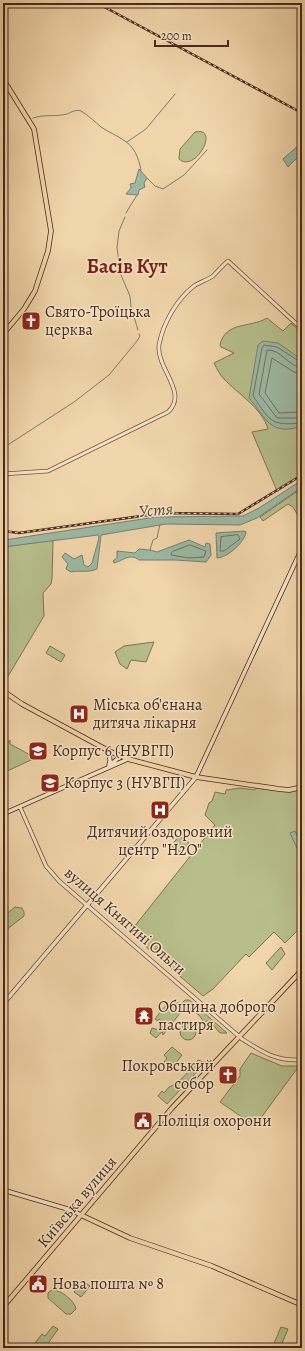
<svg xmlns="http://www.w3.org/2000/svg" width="305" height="1351" viewBox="0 0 305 1351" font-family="Alegreya,serif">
  <rect width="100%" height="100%" fill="#f1d5ab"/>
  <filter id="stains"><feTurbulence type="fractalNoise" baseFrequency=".005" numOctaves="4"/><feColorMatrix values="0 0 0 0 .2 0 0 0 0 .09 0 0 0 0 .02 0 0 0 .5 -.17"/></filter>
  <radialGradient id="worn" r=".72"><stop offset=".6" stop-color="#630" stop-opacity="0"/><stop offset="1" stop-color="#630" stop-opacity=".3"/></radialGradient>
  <!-- green -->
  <path fill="#b7be8b" stroke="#807454" d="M195,132C221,126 195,174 179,159L180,149Z
    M267,318L283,331L291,323L302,333V475L277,491L252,432L268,429C262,408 238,394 224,379C220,375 217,369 214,363L234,353L221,347L220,345C225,321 251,328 267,318Z
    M302,488V514H297L293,507L288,504L263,521L260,517Z
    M53,540L52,579L51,584L43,593L44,616L4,683L3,547Z
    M154,642L146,662L131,660L127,669L120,664L115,652L124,646Z
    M50,646L65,655L61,662L46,653Z
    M10,740V744L34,757L33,759L3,773V750Z
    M257,786L288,791L302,787V926L285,943L274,932L249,957L246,954L213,989L203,996L167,965L169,961L165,957L167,955L158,947L153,953L130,932L215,825L205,815L209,803L212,801L215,792L225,794L226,790L240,788L255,790Z
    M179,836L189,843L182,853L171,846Z
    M15,907L22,908L24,912V916L6,930H3V917Z
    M281,947L285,954L272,970L266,963Z
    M185,1000H189L194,1004L188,1011L184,1008L163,1035L162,1033L168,1025L156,1038L150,1033L152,1028L159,1030L165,1024L159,1019L158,1021L155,1019C162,1010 168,998 181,1004Z
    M195,1005L227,1033H220L212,1024L207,1021L204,1022L199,1015L191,1010Z
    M180 1032a8 8 0 1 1 16 0a8 8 0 1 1-16 0Z
    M172,1047L182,1055L172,1068L164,1062L167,1058L164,1055Z
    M251,1053L282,1066H299L255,1126L220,1102L240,1076V1069Z
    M198,1060L203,1062H206L167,1104L158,1096L162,1091L164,1093L169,1087C179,1084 189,1071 198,1060Z
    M83,1281L90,1286L81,1297L74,1292Z
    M52,1290C60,1289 75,1301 76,1309L71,1314H66L48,1298V1293Z
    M53,1326L58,1329L45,1348H31L42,1334L45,1336Z
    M281,1327L288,1329L280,1348H272Z"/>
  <!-- water -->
  <path fill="#9cb9a4" stroke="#7b7f6e" d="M299,145L302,147V153L288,167L283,159Z
    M139,169L147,178L144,183L145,187L139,190L138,195L126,194L131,188L130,184L135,183Z
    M263,341L278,343L302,360V426C269,437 266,417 249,398L258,345Z
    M302,480V487L257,518L240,525L166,524L101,535L97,569C88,573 81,570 71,572L66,569L68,564L62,557L65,553L74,559L82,555L84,565L88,567L92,563L99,538L98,535L3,547V541L11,539L156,517L243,516L259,508Z
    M244,531L246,532C245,542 227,558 217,558L216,533Z
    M189,540L205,547L206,543L210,544L211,555L206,562L176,560H139C130,553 124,560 114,563L113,561L117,558V551L135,553L139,549L150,550L157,552Z
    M295,831L302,846V859L290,833Z"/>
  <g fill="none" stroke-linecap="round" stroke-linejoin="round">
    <!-- shore -->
    <path stroke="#727160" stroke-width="1" d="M302,363L277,347L264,345L262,348L253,396C270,421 270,426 302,423
      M302,368C289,367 281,349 267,350L259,394L277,418H302
      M302,374L294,372L272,358L265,393L279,413L302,412
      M238,535L240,539L224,551H220L221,537Z
      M190,545L206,551L204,557L189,558L171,555L172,552Z"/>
    <!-- stream -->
    <path stroke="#7b7f6e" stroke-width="1" d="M33,118C44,114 56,117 67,114C72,112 76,109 81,111C88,115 95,122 101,127C123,141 135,140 141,170
      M127,142L146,129L175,94
      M147,178L155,186L163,189L184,175L207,150
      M126,213L137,195
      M125,217L119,231L117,248L121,275L130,296L131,307L138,330
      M3,448L74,402L109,375L137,341L140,336L139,334
      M150,550L153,540L157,538L160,524"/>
    <defs>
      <path id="tertiary" d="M3,474L48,471L168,412C189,393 156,368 159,345C163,323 177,299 194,286C200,282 207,280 213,276C218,271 223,265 228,261L302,329
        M20,807L46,866L59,881L242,1039C264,1053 276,1061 302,1060"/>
      <path id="secondary" d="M111,764L121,756
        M109,765L110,761L109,751
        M3,814L128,759
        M3,1004L196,777L302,548
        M3,1190L71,1210L81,1215"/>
      <path id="primary" d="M3,79L34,129L51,231L48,251L35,291L24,309L3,334
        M3,691L22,704L109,751L128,759L196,777L279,789L289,790L302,787
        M81,1215L130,1238L212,1266L302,1305
        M3,1307L172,1108L302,970"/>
    </defs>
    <!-- tertiary casing -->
    <use href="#tertiary" stroke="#735440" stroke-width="4.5"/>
    <!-- secondary casing -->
    <use href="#secondary" stroke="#49291c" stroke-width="5"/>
    <!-- primary casing -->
    <use href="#primary" stroke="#49291c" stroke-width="5.5"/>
    <!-- tertiary -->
    <use href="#tertiary" stroke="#f6e4c8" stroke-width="3"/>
    <!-- secondary -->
    <use href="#secondary" stroke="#f6e4c8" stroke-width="3.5"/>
    <!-- primary -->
    <use href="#primary" stroke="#f1d5ab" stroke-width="4"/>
    <defs>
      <path id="rail" d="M97,3L302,113
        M3,531L19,533L163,513L238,514L302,475"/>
    </defs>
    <!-- rail casing -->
    <use href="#rail" stroke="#49291c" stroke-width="2.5"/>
    <!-- rail -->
    <use href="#rail" stroke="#f6e4c8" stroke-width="1" stroke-dasharray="3" stroke-linecap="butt"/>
  </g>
  <!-- icons -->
  <defs>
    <symbol id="church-square" viewBox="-11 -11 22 22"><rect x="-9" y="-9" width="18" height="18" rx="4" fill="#8f2418" stroke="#f6e4c8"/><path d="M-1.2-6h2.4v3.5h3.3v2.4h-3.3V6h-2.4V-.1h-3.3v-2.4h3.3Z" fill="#fff"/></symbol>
    <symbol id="hospital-square" viewBox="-11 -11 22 22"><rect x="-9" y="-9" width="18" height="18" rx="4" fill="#8f2418" stroke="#f6e4c8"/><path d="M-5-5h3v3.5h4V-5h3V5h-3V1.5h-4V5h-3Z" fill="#fff"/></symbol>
    <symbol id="university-square" viewBox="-11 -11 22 22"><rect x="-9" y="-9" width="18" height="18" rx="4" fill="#8f2418" stroke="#f6e4c8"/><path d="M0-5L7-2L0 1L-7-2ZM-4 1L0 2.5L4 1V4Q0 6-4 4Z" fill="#fff"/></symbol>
    <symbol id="temple-square" viewBox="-11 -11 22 22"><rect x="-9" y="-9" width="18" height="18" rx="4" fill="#8f2418" stroke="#f6e4c8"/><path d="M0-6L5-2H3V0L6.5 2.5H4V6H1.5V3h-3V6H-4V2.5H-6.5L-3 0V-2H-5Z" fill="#fff"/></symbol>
    <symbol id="civic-square" viewBox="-11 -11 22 22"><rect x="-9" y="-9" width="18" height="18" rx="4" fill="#8f2418" stroke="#f6e4c8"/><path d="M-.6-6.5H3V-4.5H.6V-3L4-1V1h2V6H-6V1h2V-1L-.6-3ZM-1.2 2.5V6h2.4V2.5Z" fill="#fff"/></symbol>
  </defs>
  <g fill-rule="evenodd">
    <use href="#church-square" x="20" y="310" width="22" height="22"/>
    <use href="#hospital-square" x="68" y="703" width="22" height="22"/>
    <use href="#university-square" x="27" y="740" width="22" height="22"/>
    <use href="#university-square" x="39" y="772" width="22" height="22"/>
    <use href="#hospital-square" x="149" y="799" width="22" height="22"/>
    <use href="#temple-square" x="133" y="1005" width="22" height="22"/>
    <use href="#church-square" x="217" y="1064" width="22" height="22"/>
    <use href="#civic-square" x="132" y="1110" width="22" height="22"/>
    <use href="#civic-square" x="27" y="1273" width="22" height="22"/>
  </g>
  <g text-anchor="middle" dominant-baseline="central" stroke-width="3" stroke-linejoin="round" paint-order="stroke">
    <!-- poi labels -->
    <g font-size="16" fill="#49291c" stroke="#f6e4c8" text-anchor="start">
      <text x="45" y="312">Свято-Троїцька<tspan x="45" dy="18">церква</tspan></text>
      <text x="93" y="705">Міська об'єнана<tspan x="93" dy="18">дитяча лікарня</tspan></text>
      <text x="52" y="751">Корпус 6 (НУВГП)</text>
      <text x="64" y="783">Корпус 3 (НУВГП)</text>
      <text x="160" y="832" text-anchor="middle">Дитячий оздоровчий<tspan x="160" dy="18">центр "H2O"</tspan></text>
      <text x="158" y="1007">Община доброго<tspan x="158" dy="18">пастиря</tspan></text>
      <text x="214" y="1066" text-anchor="end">Покровський<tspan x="214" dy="18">собор</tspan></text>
      <text x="157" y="1121">Поліцiя охорони</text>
      <text x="52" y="1284">Нова пошта № 8</text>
    </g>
    <!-- street labels -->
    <g font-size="16" fill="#49291c" stroke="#f6e4c8">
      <text transform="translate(125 921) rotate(41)">вулиця Княгині Ольги</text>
      <text transform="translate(77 1202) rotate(-50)">Київська вулиця</text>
    </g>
    <!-- water labels -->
    <g font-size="17" font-style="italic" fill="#5a4637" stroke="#f6e4c8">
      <text transform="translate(156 510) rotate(-5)">Устя</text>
    </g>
    <!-- district labels -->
    <g font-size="20" font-weight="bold" fill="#7a1f14" stroke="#f6e4c8">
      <text x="127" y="266">Басів Кут</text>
    </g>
  </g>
  <!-- margin -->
  <rect width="305" height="1351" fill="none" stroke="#f1d5ab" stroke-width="16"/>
  <rect x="4" y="4" width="297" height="1343" fill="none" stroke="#49291c" stroke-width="2"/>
  <rect x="8" y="8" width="289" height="1335" fill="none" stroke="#49291c"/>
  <!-- scale -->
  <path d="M155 40v6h73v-6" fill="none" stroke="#49291c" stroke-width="2"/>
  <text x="161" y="40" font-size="12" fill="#49291c" stroke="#f6e4c8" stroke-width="3" paint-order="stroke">200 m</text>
  <rect width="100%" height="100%" filter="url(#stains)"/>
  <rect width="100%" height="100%" fill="url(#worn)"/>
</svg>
